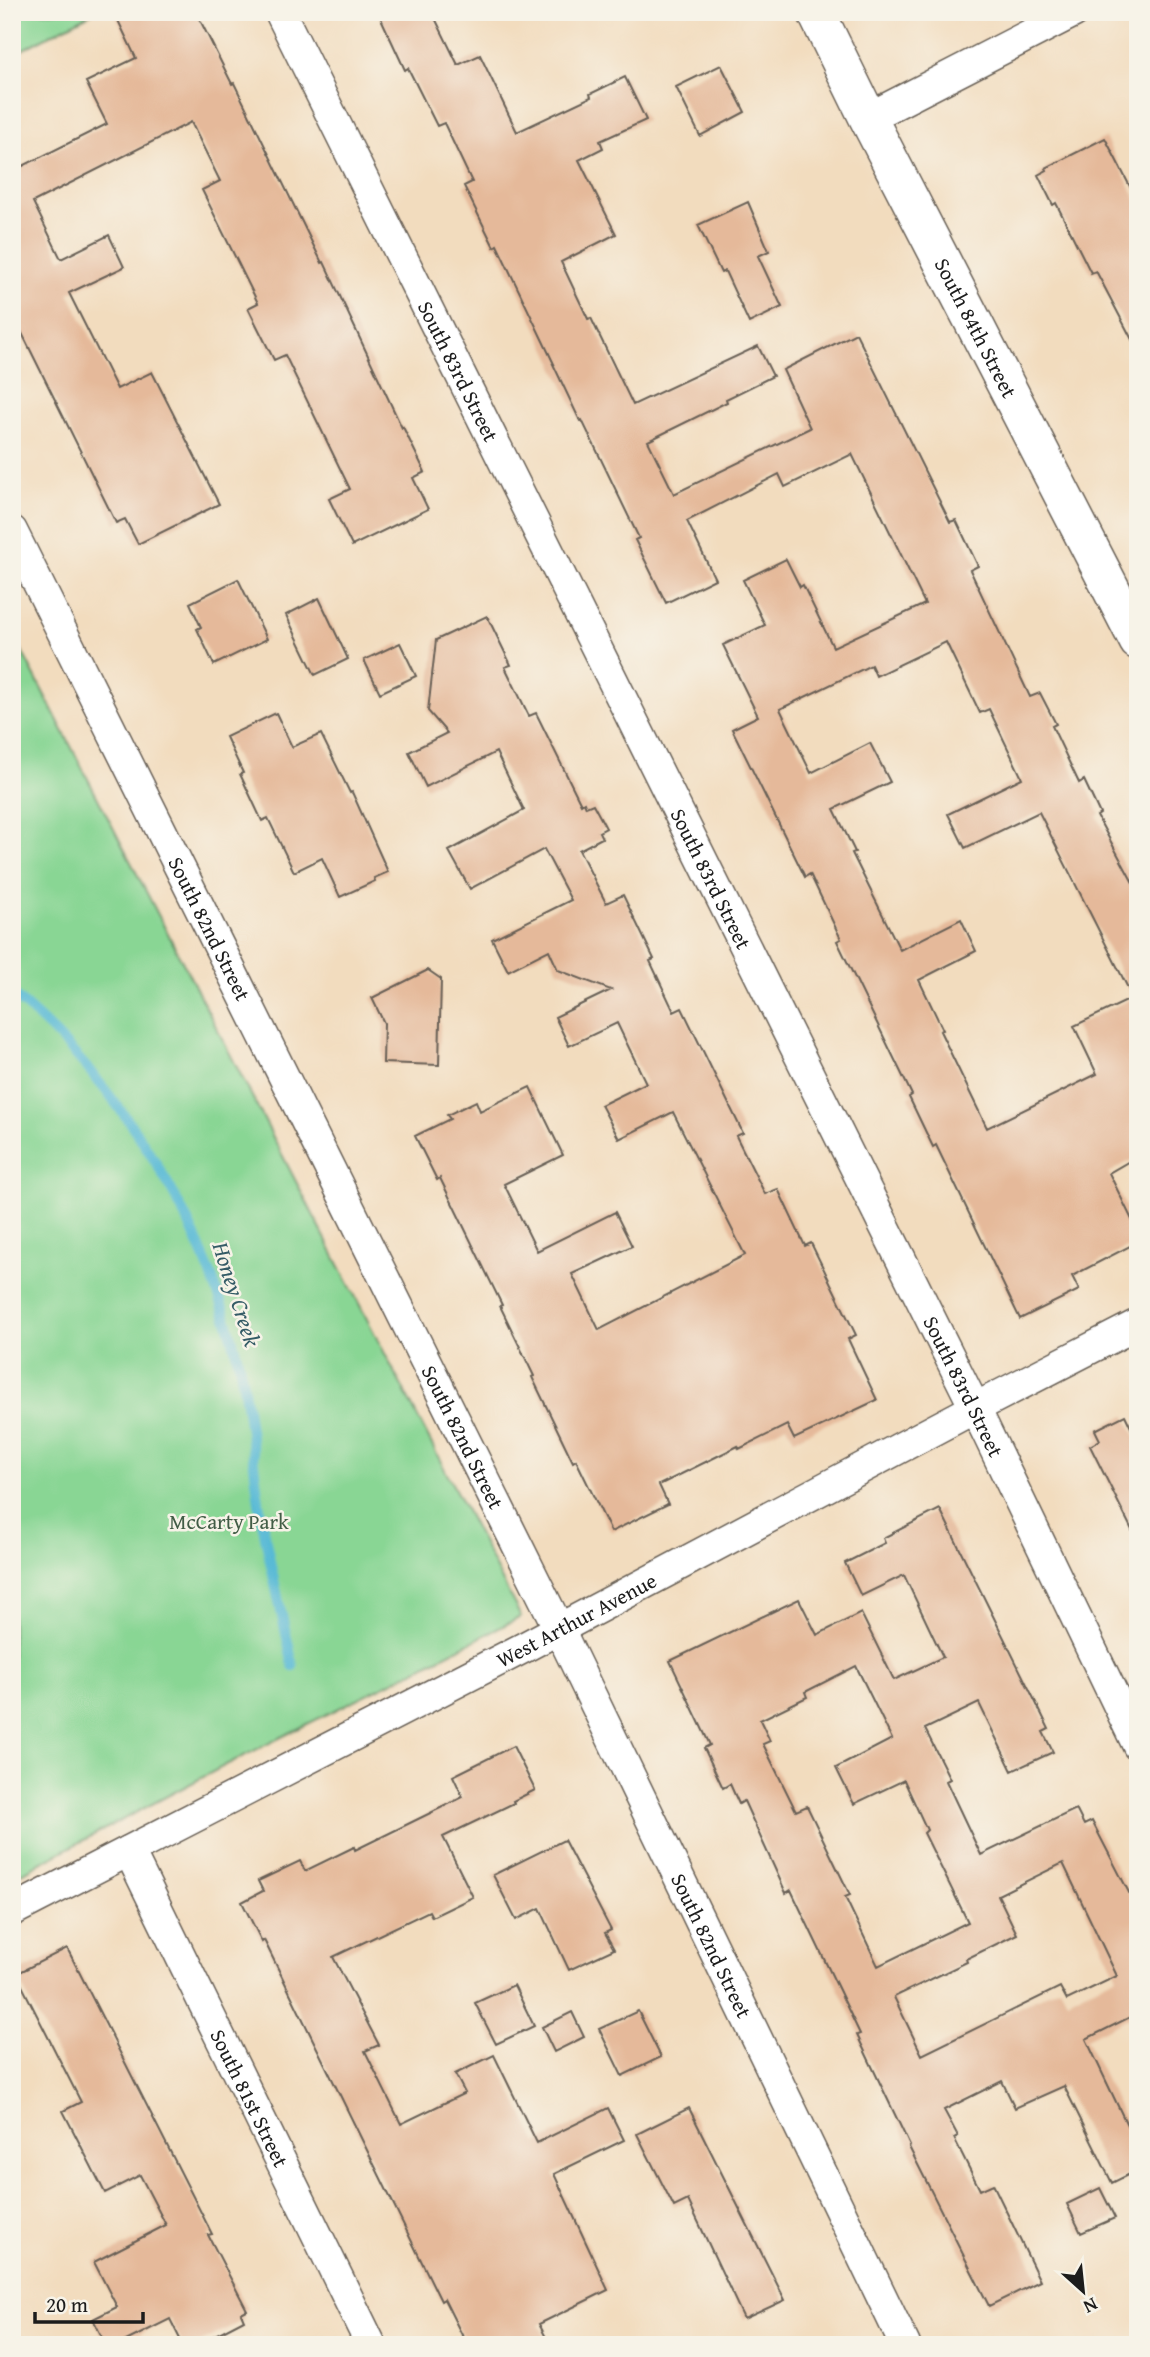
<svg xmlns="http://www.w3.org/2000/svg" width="1150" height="2357" viewBox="0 0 1150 2357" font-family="'Gentium Book Plus',serif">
  <rect width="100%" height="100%" fill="#f7f3e8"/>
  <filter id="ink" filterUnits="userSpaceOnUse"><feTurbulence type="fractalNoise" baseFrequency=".0143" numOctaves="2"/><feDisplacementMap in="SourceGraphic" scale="14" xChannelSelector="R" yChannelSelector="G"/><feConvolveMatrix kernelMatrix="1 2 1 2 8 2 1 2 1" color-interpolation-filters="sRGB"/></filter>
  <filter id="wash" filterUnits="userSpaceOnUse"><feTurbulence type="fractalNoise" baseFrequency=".00686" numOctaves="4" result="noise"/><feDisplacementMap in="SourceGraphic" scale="28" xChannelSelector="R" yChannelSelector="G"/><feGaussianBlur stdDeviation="1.57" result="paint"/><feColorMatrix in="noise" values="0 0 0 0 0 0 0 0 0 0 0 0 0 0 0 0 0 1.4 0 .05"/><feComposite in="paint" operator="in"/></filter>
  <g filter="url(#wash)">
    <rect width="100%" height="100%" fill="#f2dcbe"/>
    <!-- green -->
    <path fill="#89d694" stroke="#527958" stroke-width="2" d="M12,12H94L12,55Z
      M12,632L521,1617L226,1765L12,1878Z"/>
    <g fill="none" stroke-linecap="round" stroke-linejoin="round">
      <!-- stream -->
      <path stroke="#57b9d5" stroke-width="10" d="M12,994C120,1084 199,1213 235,1348C250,1405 252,1463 262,1521C271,1570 283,1618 293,1666"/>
    </g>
    <g id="blocks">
      <!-- building -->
      <path fill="#e5b99a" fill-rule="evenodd" d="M114,12H196L232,84L234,83L322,263L324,262L402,428L403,427L425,472L413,478L428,509L352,546L329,499L350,489L285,355L274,360L248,308L258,303L202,190L220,181L191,122L33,202L61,259L109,235L124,267L69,293L117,389L152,372L219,504L138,544L125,519L116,523L12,313V159L17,169L107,124L86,82L136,58Z
        M378,12H432L458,65L480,55L517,132L591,97L590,94L625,77L646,120L600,141L603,148L579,160L616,234L561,262L588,319L591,318L633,405L758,346L773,376L726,399L727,402L648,441L674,494L810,428L783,370L856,333L950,522L956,520L978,566L970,570L1030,697L1040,693L1056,724L1052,726L1079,783L1084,780L1100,814L1097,816L1138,892V1156L1109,1173L1138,1232V1242L1072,1276L1079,1290L1020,1319L936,1145L933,1147L909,1097L912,1095L837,941L841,939L810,874L805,877L732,729L758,716L723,645L765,625L743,580L786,559L800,587L803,585L833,647L925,604L852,454L785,487L779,474L687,521L715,579L666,603L635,540L639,538L582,420L580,421L553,364H554L497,245L494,247L464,186L472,182L444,123L437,126L408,68L405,70ZM946,642L980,713L989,709L1022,778L948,814L965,848L1039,812L1133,998L1074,1026L1097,1074L987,1128L940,1031L943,1030L919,980L976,951L961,919L900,950L852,853L855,852L834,809L890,782L870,743L811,773L780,709L871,665L876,676Z
        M721,65L745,112L700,136L676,87Z
        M1105,138L1138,202V351L1096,271L1091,273L1056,203L1053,205L1038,175L1047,170L1046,168Z
        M748,202L769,251L758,256L782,307L749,323L725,271L721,273L698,225Z
        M238,579L267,639L214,665L197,629L201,627L190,603Z
        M319,598L348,659L315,675L286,615Z
        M487,616L511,665L505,667L529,716L536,713L581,804L584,802L586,807L593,804L606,828L599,832L602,838L579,850L606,903L623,895L654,959L650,961L674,1012L682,1008L743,1133L736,1136L765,1194L778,1189L805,1246L811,1243L856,1335L848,1339L877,1400L794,1439L787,1425L739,1449L738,1446L659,1485L668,1504L611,1532L576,1460L573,1462L532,1377L534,1376L500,1306L502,1305L440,1178L437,1180L415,1136L450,1119L447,1115L476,1101L480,1111L530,1087L563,1155L504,1184L537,1251L615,1212L632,1246L572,1274L599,1330L745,1255L673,1112L619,1139L601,1105L646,1083L617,1023L569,1046L555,1017L611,990L558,970L549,950L508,971L492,939L571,900L544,849L470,889L449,851L524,810L496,752L426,787L409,752L447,733L428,711L436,640Z
        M400,643L416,676L380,693L364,660Z
        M276,713L292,747L321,734L350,793L352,792L388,872L374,878L375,881L340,897L322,858L294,872L268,818L262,821L240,774L243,773L226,737Z
        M428,970L441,979L439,1065L383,1063L384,1023L372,998Z
        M1125,1415L1138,1442V1542L1090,1446L1100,1440L1095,1430Z
        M940,1509L1049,1729L1043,1732L1053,1752L1012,1771L979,1703L925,1729L950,1779L946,1781L981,1855L1076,1809L1084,1825L1092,1821L1138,1910V2018L1136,2014L1086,2039L1138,2148V2170L1112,2183L1064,2086L1015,2108L1002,2081L944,2110L958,2136L954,2138L980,2190L993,2184L1040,2281L989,2306L909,2147L910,2146L857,2035L860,2034L791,1890L786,1893L744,1801L739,1804L730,1784L723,1788L704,1748L710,1745L670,1661L799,1599L817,1635L861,1613L894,1680L943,1657L904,1575L861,1596L845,1563L885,1543L883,1538ZM856,1666L892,1739L836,1768L854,1804L904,1780L927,1830L924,1833L968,1922L878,1966L845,1897L850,1895L807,1806L796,1811L763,1744L770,1741L760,1720L807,1697L805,1692ZM1063,1863L1117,1976L1067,2000L1060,1987L922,2055L894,1997L967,1962L966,1959L1017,1934L998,1895Z
        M513,1746L535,1790L513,1801L514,1803L443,1837L473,1897L432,1917L429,1911L333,1957L379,2045L365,2051L401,2124L465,2093L455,2074L494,2055L537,2143L608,2108L624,2140L554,2174L608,2290L539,2324L550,2345H467L444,2299L441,2301L264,1940L262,1942L242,1902L263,1891L258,1881L300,1861L305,1871L354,1847L355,1850L463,1797L453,1776Z
        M564,1840L611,1930L605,1933L614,1949L569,1970L540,1908L516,1920L493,1875Z
        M67,1948L212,2234L208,2235L247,2310L241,2313L244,2320L196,2345H183L170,2319L118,2345H106L93,2319L117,2307L94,2262L166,2225L140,2175L105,2193L63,2111L81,2102L16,1974Z
        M514,1985L534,2026L496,2044L475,2003Z
        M638,2011L661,2057L622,2076L599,2029Z
        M572,2012L584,2037L554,2052L542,2027Z
        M689,2108L785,2300L744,2319L688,2200L674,2207L637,2134Z
        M1100,2188L1115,2218L1081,2233L1067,2204Z"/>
    </g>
  </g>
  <g filter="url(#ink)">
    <use href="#blocks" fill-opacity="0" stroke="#675f55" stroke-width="2"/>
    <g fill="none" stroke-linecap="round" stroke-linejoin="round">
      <defs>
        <g id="minor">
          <path id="s1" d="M280,12L975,1408L1138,1746"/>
          <path d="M868,118L1074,12"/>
          <path id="s2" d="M12,531L559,1629L905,2345"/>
          <path id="s3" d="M129,1851L371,2345"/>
          <path id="s4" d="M12,1911L523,1648L975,1408L1138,1324"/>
        </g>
        <g id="tertiary">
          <path id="s5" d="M816,12L868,118L1138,641"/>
        </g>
      </defs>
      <!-- minor casing -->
      <use href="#minor" stroke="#675f55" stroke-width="33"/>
      <!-- tertiary casing -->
      <use href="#tertiary" stroke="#675f55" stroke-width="40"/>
      <!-- minor -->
      <use href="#minor" stroke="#fff" stroke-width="30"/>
      <!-- tertiary -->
      <use href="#tertiary" stroke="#fff" stroke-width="37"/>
    </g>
  </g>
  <g text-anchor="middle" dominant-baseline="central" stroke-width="5" stroke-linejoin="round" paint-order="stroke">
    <!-- street labels -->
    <g font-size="21" fill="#1c1c1c" stroke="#f7f3e8">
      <text stroke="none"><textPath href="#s5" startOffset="354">South 84th Street</textPath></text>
      <text stroke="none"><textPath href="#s1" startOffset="401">South 83rd Street</textPath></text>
      <text stroke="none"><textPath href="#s1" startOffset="968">South 83rd Street</textPath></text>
      <text stroke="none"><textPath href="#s2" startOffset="444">South 82nd Street</textPath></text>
      <text stroke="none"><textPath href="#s1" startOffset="1535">South 83rd Street</textPath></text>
      <text stroke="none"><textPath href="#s2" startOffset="1012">South 82nd Street</textPath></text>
      <text stroke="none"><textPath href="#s4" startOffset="635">West Arthur Avenue</textPath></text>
      <text stroke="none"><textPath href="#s2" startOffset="1578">South 82nd Street</textPath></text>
      <text stroke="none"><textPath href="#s3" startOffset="275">South 81st Street</textPath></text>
    </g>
    <!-- park labels -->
    <g font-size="21" fill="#425d46" stroke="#f7f3e8">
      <text x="229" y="1521">McCarty Park</text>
    </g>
    <!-- water labels -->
    <g font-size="23" font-style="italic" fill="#345b66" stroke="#f7f3e8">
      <text transform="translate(237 1294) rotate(72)">Honey Creek</text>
    </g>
  </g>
  <!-- margin -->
  <rect width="1150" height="2357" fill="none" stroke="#f7f3e8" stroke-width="42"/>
  <!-- north arrow -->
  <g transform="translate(1083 2291) rotate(153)" stroke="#f7f3e8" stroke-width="5" paint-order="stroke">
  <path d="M0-5L12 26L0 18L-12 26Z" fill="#1c1c1c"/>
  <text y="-10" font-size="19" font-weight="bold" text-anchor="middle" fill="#1c1c1c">N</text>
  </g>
  <!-- scale -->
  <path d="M35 2312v10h108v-10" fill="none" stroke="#1c1c1c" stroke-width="3.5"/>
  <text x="46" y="2312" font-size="21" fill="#1c1c1c" stroke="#f7f3e8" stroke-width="5" paint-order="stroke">20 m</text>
</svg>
